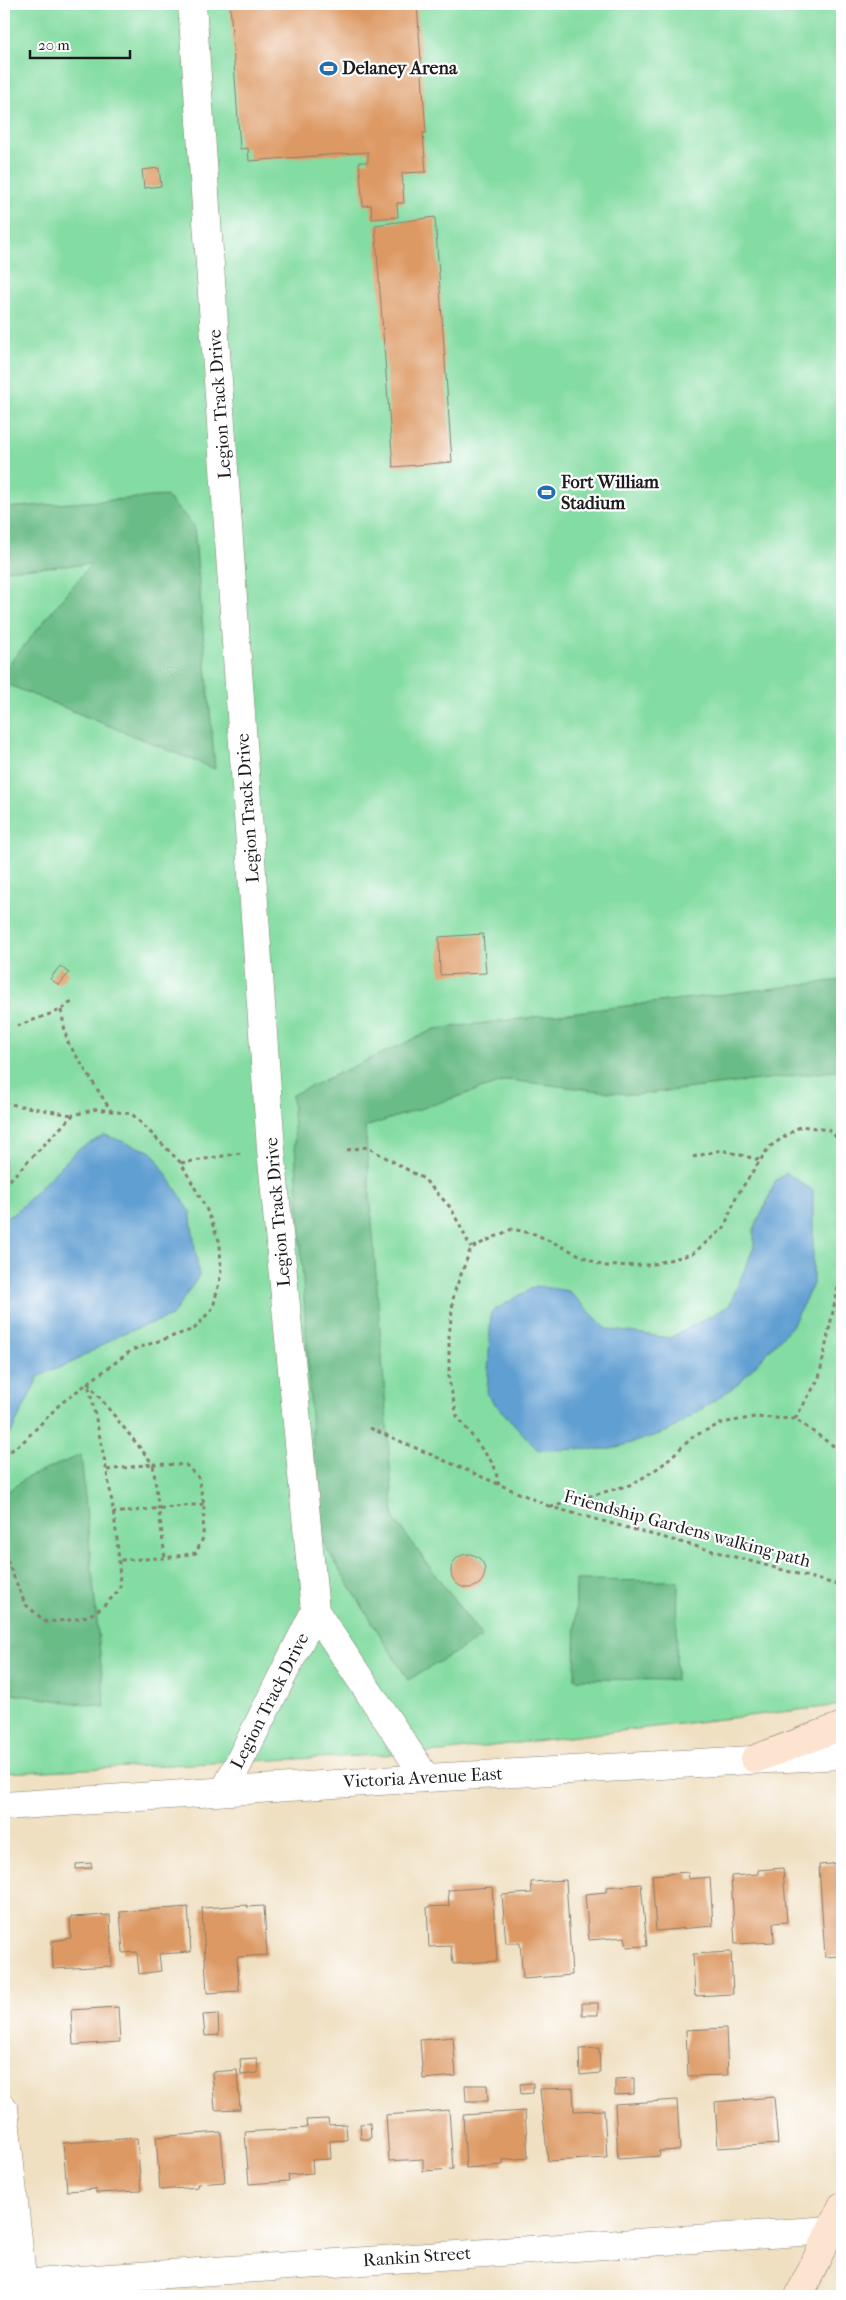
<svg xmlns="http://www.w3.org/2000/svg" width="846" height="2300" viewBox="0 0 846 2300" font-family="'IM FELL French Canon',serif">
  <rect width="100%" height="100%" fill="#fff"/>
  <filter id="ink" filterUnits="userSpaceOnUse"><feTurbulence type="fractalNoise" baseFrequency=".02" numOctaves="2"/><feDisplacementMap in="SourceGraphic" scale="10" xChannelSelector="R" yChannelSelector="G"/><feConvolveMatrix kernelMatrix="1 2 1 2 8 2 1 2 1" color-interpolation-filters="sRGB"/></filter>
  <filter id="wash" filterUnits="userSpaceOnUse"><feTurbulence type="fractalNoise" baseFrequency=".0096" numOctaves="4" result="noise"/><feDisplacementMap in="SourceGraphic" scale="20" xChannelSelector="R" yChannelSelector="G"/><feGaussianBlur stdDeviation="1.12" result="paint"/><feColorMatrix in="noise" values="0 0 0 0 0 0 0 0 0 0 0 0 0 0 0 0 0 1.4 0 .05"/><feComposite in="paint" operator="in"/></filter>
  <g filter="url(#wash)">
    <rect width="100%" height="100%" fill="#f0e0c2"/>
    <!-- green -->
    <path fill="#83dca1" stroke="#507c5e" d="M4,4H842V1705L441,1752L4,1773Z"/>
    <!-- forest -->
    <path fill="#6abc87" stroke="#436c52" d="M166,496L194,526L215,769L4,683V670L91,564L4,570V508Z
      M842,980V1070L635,1095L508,1080L365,1127L394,1519L482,1637L408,1680L318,1535L292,1095L435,1029Z
      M81,1455L105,1707L4,1693V1494L28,1477Z
      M576,1580L678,1581L676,1680L575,1679Z"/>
    <!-- water -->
    <path fill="#619fd2" stroke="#3e5e77" d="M105,1135L152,1152L190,1211L199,1276L172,1316L121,1334L75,1361L39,1376L10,1435L4,1438V1218L14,1214L77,1150Z
      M787,1173L813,1191V1284L792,1326L737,1385L669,1431L612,1449L538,1450L487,1395L491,1312L536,1286L569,1291L607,1329L670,1338L729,1306L754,1247V1228L769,1198L775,1181Z"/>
    <g id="blocks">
      <!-- building -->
      <path fill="#dd9963" d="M230,4H417L426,133H423L426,172L402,173L404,203H397L398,217L372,219L371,205L363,206L359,162H368V152L249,161L248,148L240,149Z
        M159,168L161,186L144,188L142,170Z
        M435,217L452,462L393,467L375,225Z
        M483,934L486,973L440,975L439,937Z
        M60,966L69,973L59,985L50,979Z
        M451 1571a17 17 0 1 1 34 0a17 17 0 1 1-34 0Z
        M91,1863L92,1868L76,1869V1864Z
        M842,1863V1956L825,1957L819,1865Z
        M783,1868L787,1922L773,1923L774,1942L735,1944L731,1876L758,1874V1870Z
        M688,1872L689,1879L710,1877L713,1926L656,1931L652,1875Z
        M566,1880L572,1975L523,1979L520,1943H506L502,1895L532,1893L531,1882Z
        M641,1884L647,1946L627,1947L625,1937L589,1940L585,1894L606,1892V1887Z
        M492,1887L497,1961L453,1964L451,1946L429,1947L427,1907L449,1906L448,1890Z
        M247,1905V1907L264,1906L267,1955L237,1957L239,1991L207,1993L202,1908Z
        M188,1907L191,1952L159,1954L161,1971L139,1974L137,1952L123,1953L120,1912Z
        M110,1915L112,1966L53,1969L52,1941L71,1938L70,1917Z
        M731,1952L733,1994L695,1996L693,1954Z
        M582,2003H598V2015H582Z
        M118,2007L120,2042L73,2045L71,2010Z
        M218,2014L219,2035L205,2036L203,2015Z
        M726,2028L728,2075L688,2076L686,2030Z
        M453,2037L456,2076L423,2079L420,2040Z
        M599,2048L600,2073L580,2075L579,2049Z
        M257,2058L258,2073L241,2075L240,2059Z
        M237,2070L240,2109L215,2110L212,2072Z
        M634,2078V2094L615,2095V2079Z
        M533,2083V2093L521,2094L520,2084Z
        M465,2085H487L488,2101H466Z
        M573,2088L574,2111L604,2110L607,2158L548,2161L540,2089Z
        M774,2097L778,2144L718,2148L715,2102Z
        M677,2100L680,2150L659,2151L660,2156L618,2159L615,2104Z
        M449,2110L453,2169L423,2171V2159L389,2161L386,2115Z
        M525,2111L528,2158L503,2160V2165L466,2168L463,2115Z
        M328,2119L329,2125L346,2124L347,2140L330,2141L331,2159L312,2160L313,2173L288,2175L289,2181L249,2184L245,2132L307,2128L306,2120Z
        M370,2123L371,2139H361L360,2124Z
        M221,2132L225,2182L197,2184L198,2187L160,2190L156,2137Z
        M137,2138L141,2191L96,2193V2189L67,2191L63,2143Z"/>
    </g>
  </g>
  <g filter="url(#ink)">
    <use href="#blocks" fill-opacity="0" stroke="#867e6f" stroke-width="1"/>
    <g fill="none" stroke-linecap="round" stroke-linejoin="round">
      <defs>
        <path id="minor" d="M192,4L271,1149L315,1611L426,1778
          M225,1790L315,1611
          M4,2109L24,2296
          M4,2285L831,2230"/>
        <path id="tertiary" d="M4,1806L426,1778L842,1755"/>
        <path id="secondary" d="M755,1759L842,1726
          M799,2296L842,2206"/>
      </defs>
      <!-- minor casing -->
      <use href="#minor" stroke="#867e6f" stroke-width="29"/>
      <!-- tertiary casing -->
      <use href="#tertiary" stroke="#867e6f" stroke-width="29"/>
      <!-- secondary casing -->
      <use href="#secondary" stroke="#867e6f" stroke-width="29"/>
      <!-- path -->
      <path stroke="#867e6f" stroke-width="3" stroke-dasharray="4 4" stroke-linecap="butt" d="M61,1010L67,1041L111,1111
        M17,1026L61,1010L74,1000
        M4,1103L72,1115
        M347,1150L367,1147L424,1179L451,1208L471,1248
        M693,1157L721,1150L760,1160
        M181,1163L241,1153
        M4,1186L73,1115L97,1109L132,1114L181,1163L206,1208L220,1243L221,1274L213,1308L194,1329L132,1350L60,1404L25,1440L4,1456
        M795,1419L819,1378L842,1268
        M370,1428L551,1507
        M842,1460L835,1447L795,1419L755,1417L722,1423L694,1436L661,1466L633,1484L551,1507L842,1586
        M107,1470L153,1464L165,1558
        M499,1485L494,1465L457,1416L449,1380V1336L454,1293L471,1248L512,1229L535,1234L603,1266L650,1265L692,1254L724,1228L736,1197L769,1147L801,1126L829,1130L842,1143
        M112,1513L204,1504
        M4,1553L25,1604L46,1622C86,1619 93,1619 120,1589C119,1520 103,1451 88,1383L153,1464L186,1465L198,1477L204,1504L203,1538L196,1553L165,1558L120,1560"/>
      <!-- minor -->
      <use href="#minor" stroke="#fff" stroke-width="28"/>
      <!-- tertiary -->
      <use href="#tertiary" stroke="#fff" stroke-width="28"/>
      <!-- secondary -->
      <use href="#secondary" stroke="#fde4d1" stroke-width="28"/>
    </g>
  </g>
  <!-- icons -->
  <defs>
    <symbol id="stadium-bare" viewBox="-9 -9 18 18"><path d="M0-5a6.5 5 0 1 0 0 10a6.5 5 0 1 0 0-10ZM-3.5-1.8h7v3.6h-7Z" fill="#1f6fb2" stroke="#fff" stroke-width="2.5" paint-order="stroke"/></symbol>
  </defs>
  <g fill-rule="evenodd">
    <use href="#stadium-bare" x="316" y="56" width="25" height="25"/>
    <use href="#stadium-bare" x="534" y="480" width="25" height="25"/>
  </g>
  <g text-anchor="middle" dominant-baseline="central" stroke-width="4.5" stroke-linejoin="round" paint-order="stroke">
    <!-- poi labels -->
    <g font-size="18" font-weight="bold" fill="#1c1c1c" stroke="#fff" text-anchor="start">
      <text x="342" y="68">Delaney Arena</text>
      <text x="561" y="482">Fort William<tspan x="561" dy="21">Stadium</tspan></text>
    </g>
    <!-- street labels -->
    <g font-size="18" fill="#1c1c1c" stroke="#fff">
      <text transform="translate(220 404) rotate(-94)">Legion Track Drive</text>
      <text transform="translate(248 808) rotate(-94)">Legion Track Drive</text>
      <text transform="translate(278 1212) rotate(-95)">Legion Track Drive</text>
      <text transform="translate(687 1529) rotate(15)">Friendship Gardens walking path</text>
      <text transform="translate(270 1701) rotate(-63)">Legion Track Drive</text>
      <text transform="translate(423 1778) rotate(-3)">Victoria Avenue East</text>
      <text transform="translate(417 2257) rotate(-4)">Rankin Street</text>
    </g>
  </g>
  <!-- margin -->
  <rect width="846" height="2300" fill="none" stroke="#fff" stroke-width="20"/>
  <!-- scale -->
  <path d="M30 50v8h100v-8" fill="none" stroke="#1c1c1c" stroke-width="2.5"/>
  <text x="38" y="50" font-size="15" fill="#1c1c1c" stroke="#ffffff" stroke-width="4" paint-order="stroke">20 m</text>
</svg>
